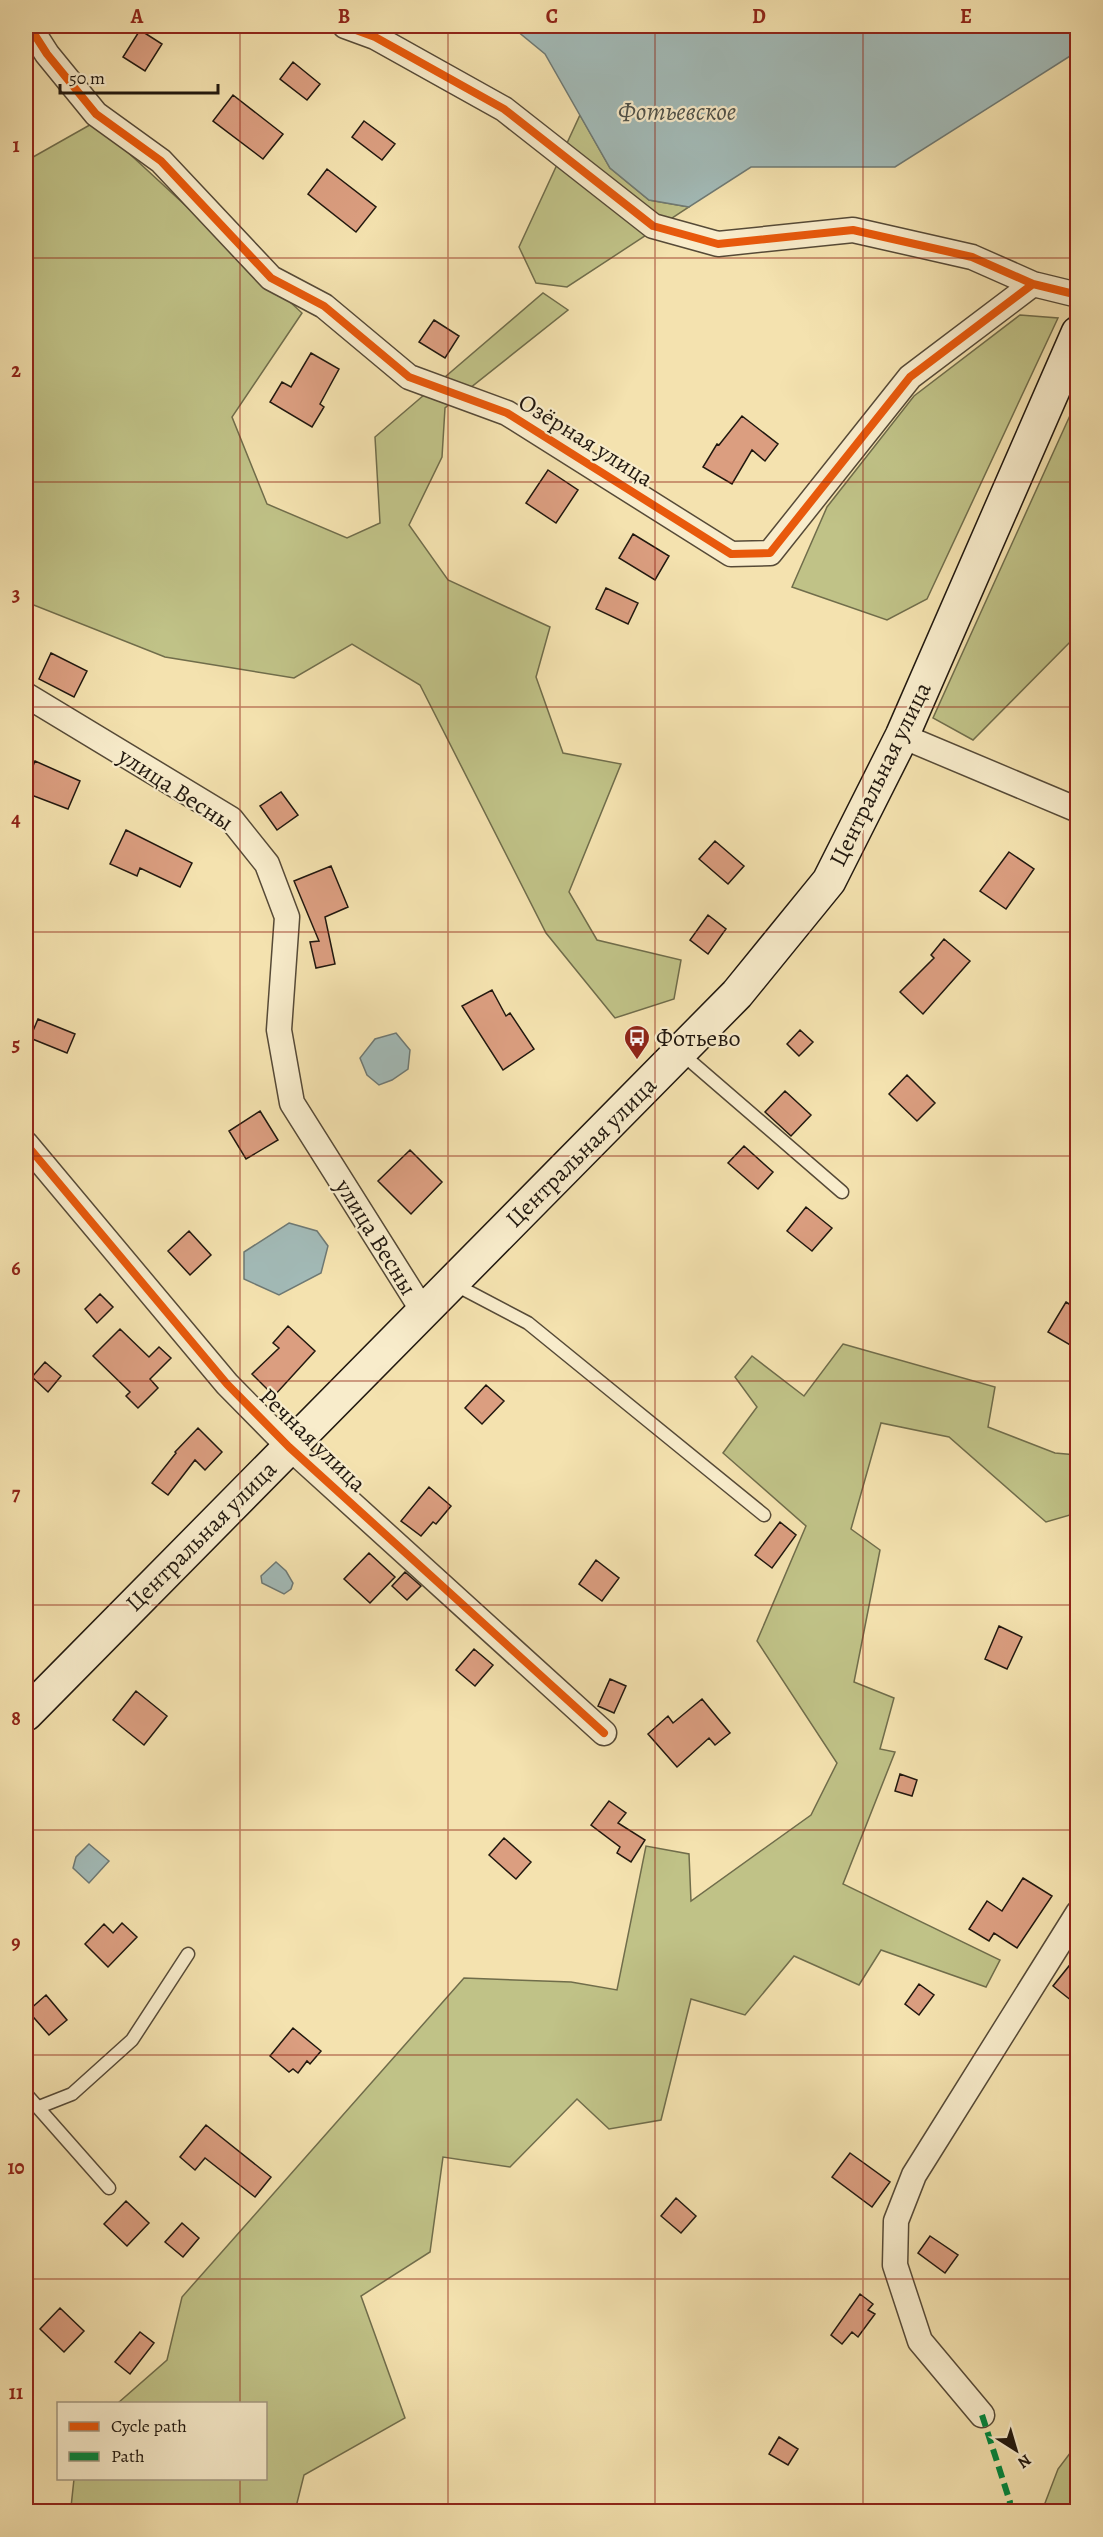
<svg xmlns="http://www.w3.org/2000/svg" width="1103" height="2537" viewBox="0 0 1103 2537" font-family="Alegreya,serif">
  <rect width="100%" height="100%" fill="#f4e2af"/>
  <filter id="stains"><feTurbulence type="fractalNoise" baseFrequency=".00333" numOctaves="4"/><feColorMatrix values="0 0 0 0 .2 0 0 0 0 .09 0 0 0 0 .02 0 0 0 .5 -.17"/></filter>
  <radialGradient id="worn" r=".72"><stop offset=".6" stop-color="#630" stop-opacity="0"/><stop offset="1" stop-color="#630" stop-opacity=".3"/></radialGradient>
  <!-- green -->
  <path fill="#c0c287" stroke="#706d4b" stroke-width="1.5" d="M580,115L610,168L649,200L689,207L567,287L536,283L519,247Z
    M95,122L302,313L232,417L267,504L347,538L380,523L375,437L543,293L568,310L445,408L442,457L409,525L448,580L550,627L536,677L563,753L621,764L569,892L597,940L681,960L674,999L615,1018L546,933L420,685L352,644L294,678L165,657L26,602V161Z
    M1020,315L1058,318L927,599L887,620L792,587L827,507L914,396Z
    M1077,400V635L973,740L933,718Z
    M843,1344L995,1387L988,1427L1055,1453L1077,1455V1513L1046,1522L949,1437L881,1423L851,1529L880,1550L854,1682L894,1698L880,1749L895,1752L843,1884L1000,1960L986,1987L881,1950L859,1985L794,1956L745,2015L691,1999L661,2120L609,2129L577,2099L510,2167L443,2157L430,2252L361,2296L405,2418L304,2475L295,2511H66L71,2507L74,2479L266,2478V2404L118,2403L167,2360L182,2297L464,1978L571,1982L617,1990L646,1846L689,1854L691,1901L811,1815L837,1763L757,1641L806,1526L723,1453L757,1407L735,1377L752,1356L804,1396Z
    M1077,2444V2511H1042L1058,2469Z"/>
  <!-- water -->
  <path fill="#a2bab7" stroke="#6e7974" stroke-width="1.5" d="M511,26H1077L1078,51L895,167H751L689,207L649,200L610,168L545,54Z
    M396,1033L410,1050L408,1069L392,1080L379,1085L367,1075L360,1058L375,1039Z
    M289,1223L317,1231L328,1246L321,1273L279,1295L244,1279V1252Z
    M276,1562L286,1571L293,1583L291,1589L284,1594L262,1583L261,1576Z
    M89,1844L109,1861L89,1883L73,1868L76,1857Z"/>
  <!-- building -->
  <path fill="#db9e80" stroke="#21180f" stroke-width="1.5" d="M140,30L162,44L145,71L123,57Z
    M293,62L320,84L307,100L280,79Z
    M233,95L283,134L263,159L213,121Z
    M364,121L395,144L382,160L352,137Z
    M327,169L376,207L356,232L308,194Z
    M434,320L459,336L445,358L419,342Z
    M311,353L339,369L320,404L324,407L312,427L270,402L282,382L291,387Z
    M742,416L778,444L765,461L752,450L732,484L703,467L717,444L719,445Z
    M548,470L578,490L556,523L526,503Z
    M633,534L669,556L655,580L619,558Z
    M606,588L638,603L628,624L596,609Z
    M51,653L87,671L74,697L39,679Z
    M35,761L80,781L68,809L26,793V783Z
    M281,792L298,815L277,830L260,806Z
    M126,830L192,863L180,887L140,868L137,876L110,864Z
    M715,841L744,866L728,884L699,859Z
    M1009,852L1034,869L1006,909L980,891Z
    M331,866L348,907L325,917L335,964L316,968L310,942L319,941L294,881Z
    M708,915L726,929L708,954L690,940Z
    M944,939L970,961L923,1014L900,992L934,958L931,955Z
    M492,990L506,1016L510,1013L534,1049L503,1070L462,1006Z
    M38,1019L75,1034L67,1053L30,1038Z
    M800,1030L813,1042L799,1056L787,1044Z
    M907,1075L935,1103L917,1121L889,1094Z
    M785,1091L811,1115L791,1136L765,1112Z
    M260,1111L278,1140L246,1159L229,1131Z
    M744,1146L773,1172L758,1189L728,1163Z
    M410,1150L442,1182L411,1214L378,1181Z
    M806,1207L832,1228L812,1251L787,1231Z
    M189,1231L211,1255L190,1275L168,1251Z
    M100,1294L113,1307L97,1323L85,1309Z
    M1066,1302L1077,1309V1349L1048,1332Z
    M288,1326L315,1351L274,1396L252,1374L279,1348L273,1343Z
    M120,1329L149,1357L159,1347L171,1358L150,1379L158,1388L138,1408L126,1396L130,1392L93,1356Z
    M45,1362L61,1376L48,1392L32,1377Z
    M486,1385L504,1401L482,1424L465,1408Z
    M198,1428L222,1452L205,1470L195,1460L168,1495L152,1483L176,1453L175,1452Z
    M429,1487L451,1506L436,1524L433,1522L421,1536L401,1521Z
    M780,1522L796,1535L772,1568L755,1555Z
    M369,1553L395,1577L370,1603L344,1579Z
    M596,1560L619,1578L602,1601L579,1584Z
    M405,1572L421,1586L407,1600L392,1586Z
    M999,1626L1022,1637L1007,1669L985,1659Z
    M474,1649L493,1665L475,1686L456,1670Z
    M610,1679L626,1686L614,1713L598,1706Z
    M136,1691L167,1716L144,1745L113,1720Z
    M702,1699L730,1733L715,1745L709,1738L677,1767L648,1734L668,1716L673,1723Z
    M900,1774L917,1780L912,1796L895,1791Z
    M609,1801L626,1813L618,1823L645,1840L631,1862L617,1853L620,1847L591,1825Z
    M504,1838L531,1862L516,1879L489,1855Z
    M1023,1878L1052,1896L1017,1948L994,1933L989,1941L969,1929L987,1901L1002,1911Z
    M122,1923L137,1937L108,1967L85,1944L104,1924L113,1933Z
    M1077,1956V2005L1053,1986Z
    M919,1984L934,1995L919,2015L905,2004Z
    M46,1995L67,2020L49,2035L28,2011Z
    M293,2028L321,2051L310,2064L307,2061L298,2073L293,2069L289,2072L270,2056Z
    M206,2125L271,2177L255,2197L205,2158L195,2170L180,2157Z
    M850,2153L890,2182L872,2207L832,2177Z
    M676,2198L696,2216L681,2233L661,2216Z
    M126,2201L149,2223L127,2246L104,2224Z
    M182,2223L199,2238L183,2257L165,2242Z
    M930,2236L958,2255L945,2273L918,2253Z
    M860,2294L873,2304L868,2310L875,2314L858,2337L852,2332L842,2344L831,2335Z
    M60,2308L84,2331L64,2352L40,2329Z
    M140,2332L154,2343L130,2374L115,2362Z
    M779,2437L798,2449L788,2465L769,2454Z"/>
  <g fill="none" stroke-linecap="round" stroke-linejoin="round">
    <defs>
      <path id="lane" d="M681,1053L842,1192
        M452,1283L528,1323L764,1515
        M26,2094L109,2188
        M39,2107L72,2094L132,2040L188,1954"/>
      <path id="street" d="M29,26L47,54L96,114L161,161L271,278L324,306L409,377L507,413L731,554L770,553L910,377L1033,284
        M345,26L375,37L504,109L653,226L718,244L853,230L972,257L1033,284L1078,295
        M26,695L231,819L267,864L287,917L279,1030L292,1103L423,1311
        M902,736L1078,810
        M26,1144L227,1384L289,1447L604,1733
        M982,2415L920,2341L895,2265L896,2221L914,2175L1078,1913"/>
      <path id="secondary" d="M26,1714L737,994L829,881L902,736L1078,333"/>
    </defs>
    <!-- lane casing -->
    <use href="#lane" stroke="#564a37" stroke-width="15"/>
    <!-- street casing -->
    <use href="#street" stroke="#564a37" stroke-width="27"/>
    <!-- secondary casing -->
    <use href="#secondary" stroke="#21180f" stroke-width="36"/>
    <!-- lane -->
    <use href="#lane" stroke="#f8eccb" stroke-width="12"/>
    <!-- street -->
    <use href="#street" stroke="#f8eccb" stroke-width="24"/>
    <!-- secondary -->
    <use href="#secondary" stroke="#f8eccb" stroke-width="33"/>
    <!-- quiet -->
    <path stroke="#00873e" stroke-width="6" stroke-dasharray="12 6" stroke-linecap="butt" d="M982,2415L1010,2502L1007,2512"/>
    <defs>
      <path id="cycleway" d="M29,26L47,54L96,114L161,161L271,278L324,306L409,377L507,413L731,554L770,553L910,377L1033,284
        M345,26L375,37L504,109L653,226L718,244L853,230L972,257L1033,284L1078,295
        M26,1144L227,1384L289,1447L604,1733"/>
    </defs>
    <!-- cycleway casing -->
    <use href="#cycleway" stroke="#f8eccb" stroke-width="11"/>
    <!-- cycleway -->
    <use href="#cycleway" stroke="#e8590c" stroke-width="8"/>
  </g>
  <!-- grid -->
  <path fill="none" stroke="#8f2418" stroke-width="1.5" stroke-opacity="0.55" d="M240,26V2404M448,26V2512M655,26V2512M863,26V2512M26,258H1078M26,482H1078M26,707H1078M26,932H1078M26,1156H1078M26,1381H1078M26,1605H1078M26,1830H1078M26,2055H1078M26,2279H1078M240,2478V2512"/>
  <!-- icons -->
  <defs>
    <symbol id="bus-pin" viewBox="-11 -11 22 30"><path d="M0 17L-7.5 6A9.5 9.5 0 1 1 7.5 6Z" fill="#8f2418" stroke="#f8eccb"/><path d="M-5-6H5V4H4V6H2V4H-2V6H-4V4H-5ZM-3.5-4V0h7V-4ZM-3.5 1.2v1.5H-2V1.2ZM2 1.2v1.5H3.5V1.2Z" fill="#fff"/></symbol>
  </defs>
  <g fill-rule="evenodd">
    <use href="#bus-pin" x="622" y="1023" width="30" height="40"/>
  </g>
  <g text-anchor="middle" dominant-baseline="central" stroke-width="4.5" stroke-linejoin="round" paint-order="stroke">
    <!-- street labels -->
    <g font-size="24" fill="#21180f" stroke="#f8eccb">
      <text transform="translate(586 440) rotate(32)">Озёрная улица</text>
      <text transform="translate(880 774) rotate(-64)">Центральная улица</text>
      <text transform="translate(176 789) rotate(33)">улица Весны</text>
      <text transform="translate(581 1152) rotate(-45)">Центральная улица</text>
      <text transform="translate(376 1237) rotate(58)">улица Весны</text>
      <text transform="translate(313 1440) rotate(44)">Речная улица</text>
      <text transform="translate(201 1536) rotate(-45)">Центральная улица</text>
    </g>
    <!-- poi labels -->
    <g font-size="24" fill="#21180f" stroke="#f8eccb" text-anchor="start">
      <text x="656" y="1038">Фотьево</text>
    </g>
    <!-- water labels -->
    <g font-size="26" font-style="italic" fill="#4e514a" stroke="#f8eccb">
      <text x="677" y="111">Фотьевское</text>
    </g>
  </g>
  <!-- margin -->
  <rect width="1103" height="2537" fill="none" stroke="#f4e2af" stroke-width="66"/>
  <!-- legend -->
  <rect x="57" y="2402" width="210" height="78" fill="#f8eccb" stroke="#a29780" stroke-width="1.5"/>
  <rect x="69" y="2422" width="30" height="9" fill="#e8590c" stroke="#a29780" stroke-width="1.5"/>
  <text x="111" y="2432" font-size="18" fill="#21180f">Cycle path</text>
  <rect x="69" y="2452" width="30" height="9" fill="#00873e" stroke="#a29780" stroke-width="1.5"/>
  <text x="111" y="2462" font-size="18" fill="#21180f">Path</text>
  <!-- north arrow -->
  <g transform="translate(1016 2450) rotate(143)" stroke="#f8eccb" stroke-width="4.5" paint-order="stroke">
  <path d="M0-4.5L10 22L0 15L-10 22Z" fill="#21180f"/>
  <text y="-9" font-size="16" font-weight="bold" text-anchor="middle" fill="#21180f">N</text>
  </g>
  <!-- scale -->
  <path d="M60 84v9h158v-9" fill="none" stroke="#21180f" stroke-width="3"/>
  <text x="69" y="84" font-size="18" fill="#21180f" stroke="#f8eccb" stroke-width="4.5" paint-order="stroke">50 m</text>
  <rect x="33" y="33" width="1037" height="2471" fill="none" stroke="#8f2418" stroke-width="2"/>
  <g font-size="20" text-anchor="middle" font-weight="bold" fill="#8f2418">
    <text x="137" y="23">A</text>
    <text x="344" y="23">B</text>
    <text x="552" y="23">C</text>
    <text x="759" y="23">D</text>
    <text x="966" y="23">E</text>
    <text x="16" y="152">1</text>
    <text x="16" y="377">2</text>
    <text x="16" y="601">3</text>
    <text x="16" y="826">4</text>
    <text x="16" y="1051">5</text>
    <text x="16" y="1275">6</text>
    <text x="16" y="1500">7</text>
    <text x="16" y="1725">8</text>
    <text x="16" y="1949">9</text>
    <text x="16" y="2174">10</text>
    <text x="16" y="2399">11</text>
  </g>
  <rect width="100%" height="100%" filter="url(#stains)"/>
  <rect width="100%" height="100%" fill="url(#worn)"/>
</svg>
